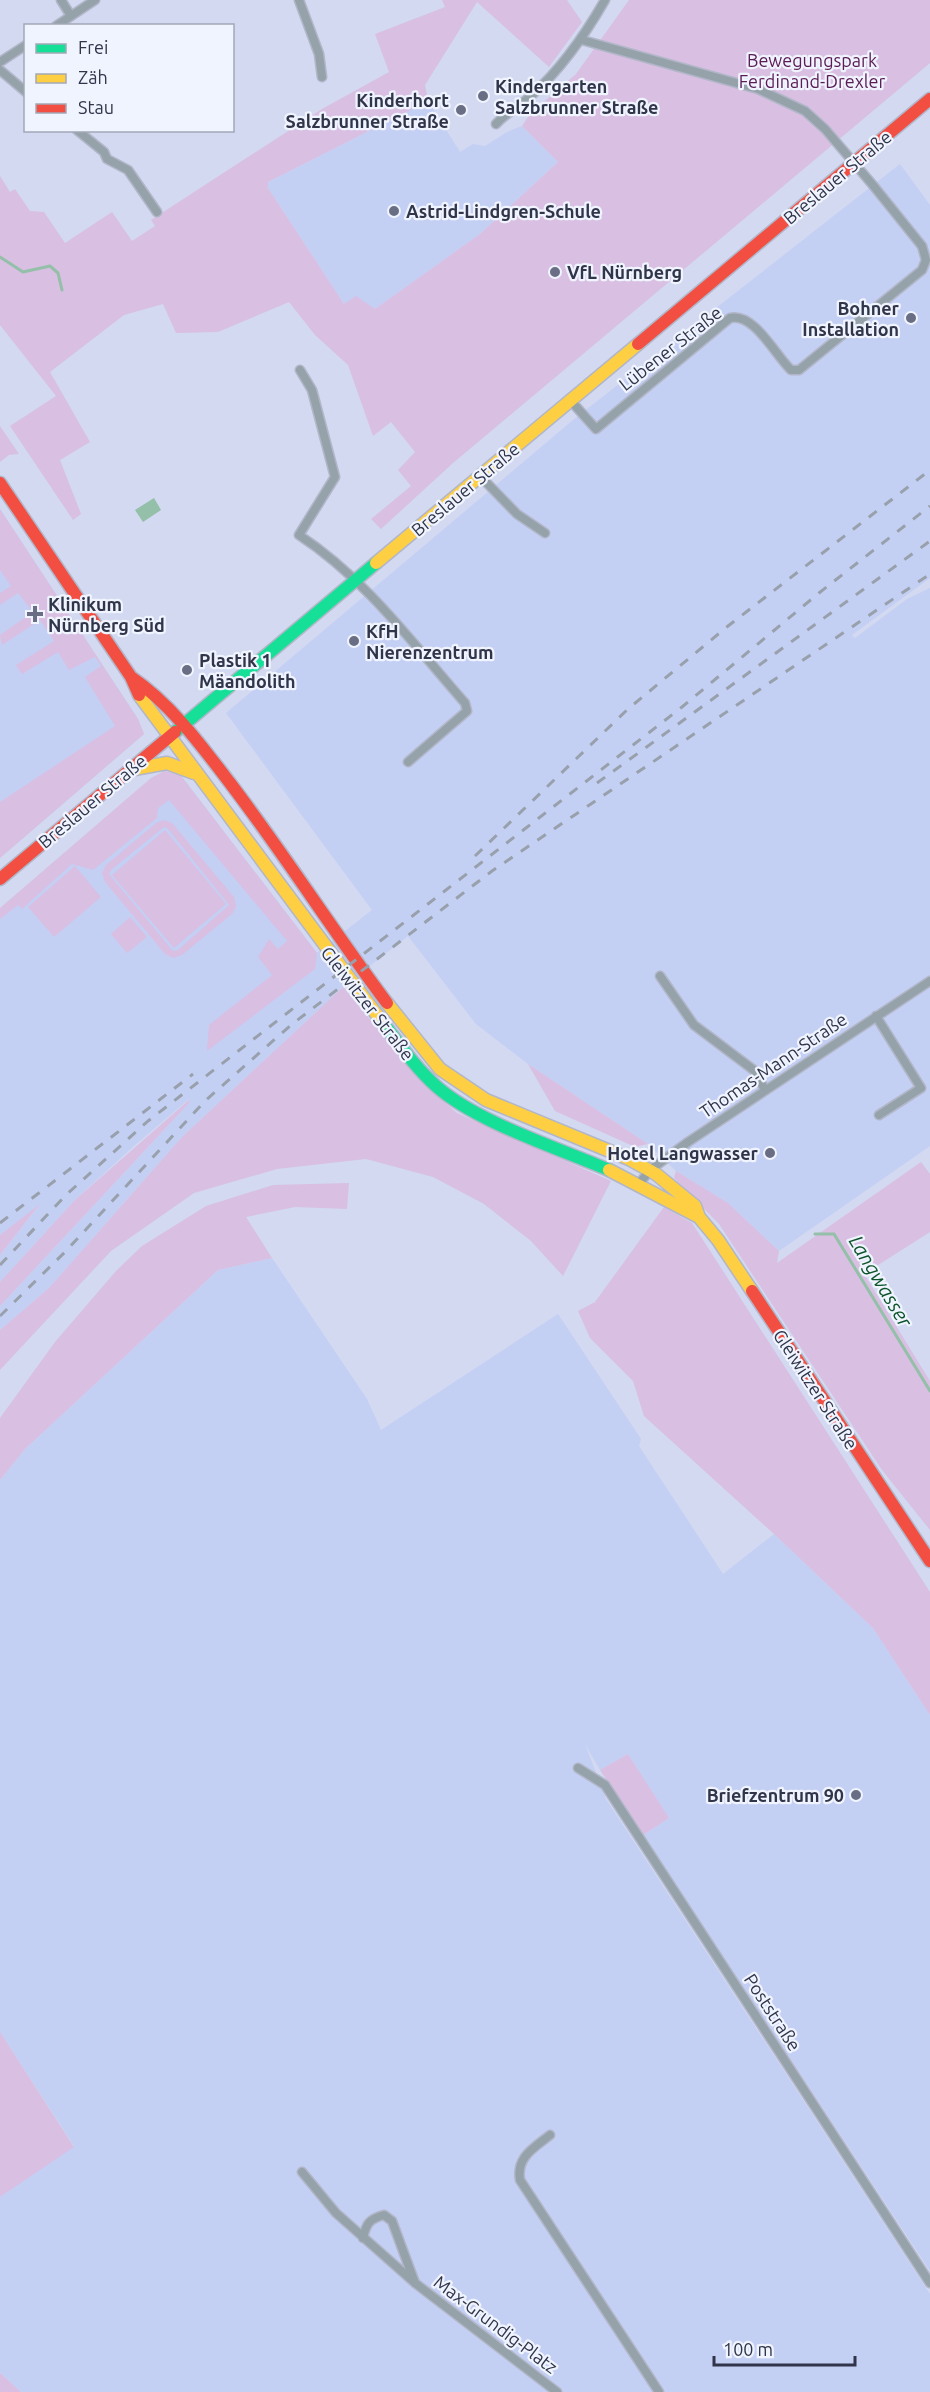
<svg xmlns="http://www.w3.org/2000/svg" width="930" height="2392" viewBox="0 0 930 2392" font-family="Ubuntu,sans-serif">
  <rect width="100%" height="100%" fill="#d2d9f0"/>
  <!-- built -->
  <path fill="#c4cff4" d="M428,101L460,152L473,144L485,146L507,132L522,126L558,162L480,234L375,309L344,304L268,188V182Z
    M900,164L930,205V578L852,635L855,638L907,599L930,588V1146L779,1251L728,1203L676,1171L648,1144L528,1064L476,1024L408,936L343,987L182,1137L49,1288L0,1330V1306L190,1102L188,1100L134,1146L75,1200L0,1282V1255L38,1207L0,1235V915L164,771L179,773L317,953L372,910L226,713L573,420Z
    M0,509L138,719L144,734L0,858Z
    M272,1258L367,1399L381,1430L558,1314L641,1439L639,1446L723,1574L774,1534L873,1628L930,1715V2271L643,1835L669,1818L628,1754L600,1770L585,1744L606,1799L930,2294V2392H21L0,2373V2197L74,2146L0,2032V1480L25,1449L218,1270Z"/>
  <!-- green -->
  <path fill="#d9bfe2" fill-rule="evenodd" d="M442,0H567L582,22L549,67L477,2L425,85L428,101L268,182V188L344,304L356,296L375,309L480,234L558,162L522,126L530,114L576,74L629,0H930V63L453,463L381,529L371,519L411,486L398,470L415,452L391,422L373,436L348,365L315,335L289,302L218,332L176,333L163,304L124,315L50,372L90,442L60,460L81,514L73,520L10,426L56,396L0,325V176L10,192L15,189L30,211L44,212L65,243L112,212L132,241L155,226L151,220L322,109L389,72L375,34L445,7Z
    M0,426L19,454L9,455L0,462Z
    M0,509L138,719L144,734L0,858V802L115,726L85,677L101,666L95,657L69,670L58,652L22,674L16,665L54,641L40,620L2,645L0,635L33,612L18,593L0,605V593L11,586L0,570Z
    M164,771L179,773L317,953L315,969L207,1051L209,1025L272,975L258,957L269,939L278,949L287,941L169,800L158,808L157,818L93,870L72,864L22,909L18,905L0,919V908L151,778Z
    M164,820L172,823L234,897L236,906L233,913L182,955L173,958L165,954L105,882L102,873L106,865L156,823ZM164,827L168,829L229,905L178,950L173,951L109,874L111,870Z
    M165,830L226,904L174,948L112,875Z
    M75,866L101,897L54,937L28,907Z
    M130,917L147,937L127,953L111,934Z
    M343,987L424,1084L457,1113L611,1181L563,1276L531,1241L484,1204L433,1177L366,1159L277,1169L194,1193L111,1251L0,1370V1330L49,1288L182,1137Z
    M528,1064L648,1144L635,1147L555,1111Z
    M189,1100L190,1102L0,1306V1282L75,1200Z
    M921,1162L930,1174V1232L864,1274L930,1381V1530L882,1470L719,1224L674,1178L676,1171L728,1203L779,1251L777,1263Z
    M349,1183L347,1209L295,1207L246,1217L272,1258L218,1270L25,1449L0,1480V1418L55,1342L116,1271L142,1246L206,1206L273,1185Z
    M40,1204L0,1255V1235Z
    M664,1207L692,1223L930,1592V1715L873,1628L774,1534L644,1416L633,1381L590,1338L578,1311L595,1302Z
    M628,1754L669,1818L643,1835L600,1770Z
    M0,2032L74,2147L0,2197Z
    M0,2373L21,2392H0Z"/>
  <!-- water -->
  <path fill="#94bfa8" d="M154,498L161,510L143,522L135,510Z"/>
  <g fill="none" stroke-linecap="round" stroke-linejoin="round">
    <!-- stream -->
    <path stroke="#94bfa8" stroke-width="3" d="M0,257L23,272L50,266L58,273L62,290
      M815,1234H834L930,1391"/>
    <defs>
      <path id="street" d="M61,0L71,16
        M299,0L319,54L322,77
        M56,26L95,0
        M0,62L26,45
        M0,70L26,92
        M496,124C507,112 520,106 532,95C562,68 585,35 605,0
        M77,130L104,152L107,159L128,170L157,212
        M300,370L312,390L335,477L299,535C366,579 413,644 465,703L467,711L408,762
        M571,401L596,429L730,318C754,312 775,355 791,370H799L922,270L926,260L922,246L872,184L825,129L805,111L758,89L582,40
        M481,477L517,514L545,533
        M660,976L694,1025L755,1071L765,1090
        M876,1016L921,1088L879,1115
        M639,1184L650,1170L688,1142L930,981
        M578,1768L605,1785L930,2283
        M550,2135C534,2148 516,2157 520,2180L659,2392
        M302,2172L336,2213L415,2283L557,2392
        M363,2238C366,2224 369,2219 384,2215L392,2221L415,2283"/>
      <path id="fast" d="M175,732L376,563
        M383,1023C400,1045 415,1067 436,1086C476,1122 558,1148 609,1170"/>
      <path id="slow" d="M376,563L638,344
        M139,695L383,1023
        M134,769L167,763L194,773
        M387,1003L440,1069L486,1100L629,1159L656,1174L695,1206L699,1217L718,1240L752,1291
        M609,1170L699,1217"/>
      <path id="jam" d="M638,344L930,99
        M0,483L131,677L139,695
        M131,677C171,704 201,745 230,783C285,855 333,931 387,1003
        M0,879L175,732
        M752,1291L930,1561"/>
    </defs>
    <!-- street casing -->
    <use href="#street" stroke="#b1b6c9" stroke-width="11"/>
    <!-- fast casing -->
    <use href="#fast" stroke="#b1b6c9" stroke-width="15"/>
    <!-- slow casing -->
    <use href="#slow" stroke="#b1b6c9" stroke-width="15"/>
    <!-- jam casing -->
    <use href="#jam" stroke="#b1b6c9" stroke-width="15"/>
    <!-- street -->
    <use href="#street" stroke="#96a2a9" stroke-width="8"/>
    <!-- fast -->
    <use href="#fast" stroke="#16e098" stroke-width="12"/>
    <!-- slow -->
    <use href="#slow" stroke="#ffcf43" stroke-width="12"/>
    <!-- jam -->
    <use href="#jam" stroke="#f24e42" stroke-width="12"/>
    <!-- rail -->
    <path stroke="#98a0ab" stroke-width="3" stroke-dasharray="10 10" stroke-linecap="butt" d="M597,783L930,541
      M475,856L628,709L728,626L930,470
      M0,1223L193,1074
      M0,1265L66,1195L148,1121L682,707L819,593L930,506
      M0,1316L65,1252L206,1100L291,1025L492,871L930,574"/>
  </g>
  <!-- markers -->
  <g fill="#696e84" stroke="#f0f4ff" stroke-width="2">
    <circle cx="483" cy="96" r="6"/>
    <circle cx="461" cy="110" r="6"/>
    <circle cx="394" cy="211" r="6"/>
    <circle cx="555" cy="272" r="6"/>
    <circle cx="911" cy="318" r="6"/>
    <path d="M32 605h6v6h6v6h-6v6h-6v-6h-6v-6h6z"/>
    <circle cx="354" cy="641" r="6"/>
    <circle cx="187" cy="670" r="6"/>
    <circle cx="770" cy="1153" r="6"/>
    <circle cx="856" cy="1795" r="6"/>
  </g>
  <g text-anchor="middle" dominant-baseline="central" stroke-width="4.5" stroke-linejoin="round" paint-order="stroke">
    <!-- park labels -->
    <g font-size="18" fill="#5b1b54" stroke="#f0f4ff">
      <text x="812" y="60">Bewegungspark<tspan x="812" dy="21">Ferdinand-Drexler</tspan></text>
    </g>
    <!-- poi labels -->
    <g font-size="18" font-weight="bold" fill="#30354a" stroke="#f0f4ff" text-anchor="start">
      <text x="495" y="86">Kindergarten<tspan x="495" dy="21">Salzbrunner Straße</tspan></text>
      <text x="449" y="100" text-anchor="end">Kinderhort<tspan x="449" dy="21">Salzbrunner Straße</tspan></text>
      <text x="406" y="211">Astrid-Lindgren-Schule</text>
      <text x="567" y="272">VfL Nürnberg</text>
      <text x="899" y="308" text-anchor="end">Bohner<tspan x="899" dy="21">Installation</tspan></text>
      <text x="48" y="604">Klinikum<tspan x="48" dy="21">Nürnberg Süd</tspan></text>
      <text x="366" y="631">KfH<tspan x="366" dy="21">Nierenzentrum</tspan></text>
      <text x="199" y="660">Plastik 1<tspan x="199" dy="21">Mäandolith</tspan></text>
      <text x="758" y="1153" text-anchor="end">Hotel Langwasser</text>
      <text x="844" y="1795" text-anchor="end">Briefzentrum 90</text>
    </g>
    <!-- street labels -->
    <g font-size="18" fill="#30354a" stroke="#f0f4ff">
      <text transform="translate(837 177) rotate(-40)">Breslauer Straße</text>
      <text transform="translate(670 348) rotate(-38)">Lübener Straße</text>
      <text transform="translate(465 489) rotate(-40)">Breslauer Straße</text>
      <text transform="translate(92 801) rotate(-40)">Breslauer Straße</text>
      <text transform="translate(368 1003) rotate(52)">Gleiwitzer Straße</text>
      <text transform="translate(773 1065) rotate(-34)">Thomas-Mann-Straße</text>
      <text transform="translate(816 1389) rotate(57)">Gleiwitzer Straße</text>
      <text transform="translate(773 2012) rotate(57)">Poststraße</text>
      <text transform="translate(496 2324) rotate(37)">Max-Grundig-Platz</text>
    </g>
    <!-- water labels -->
    <g font-size="20" font-style="italic" fill="#0e542b" stroke="#f0f4ff">
      <text transform="translate(881 1281) rotate(59)">Langwasser</text>
    </g>
  </g>
  <!-- legend -->
  <rect x="24" y="24" width="210" height="108" fill="#f0f4ff" stroke="#a3a8b7" stroke-width="1.5"/>
  <rect x="36" y="44" width="30" height="9" fill="#16e098" stroke="#a3a8b7" stroke-width="1.5"/>
  <text x="78" y="54" font-size="18" fill="#30354a">Frei</text>
  <rect x="36" y="74" width="30" height="9" fill="#ffcf43" stroke="#a3a8b7" stroke-width="1.5"/>
  <text x="78" y="84" font-size="18" fill="#30354a">Zäh</text>
  <rect x="36" y="104" width="30" height="9" fill="#f24e42" stroke="#a3a8b7" stroke-width="1.5"/>
  <text x="78" y="114" font-size="18" fill="#30354a">Stau</text>
  <!-- scale -->
  <path d="M714 2356v9h141v-9" fill="none" stroke="#30354a" stroke-width="3"/>
  <text x="723" y="2356" font-size="18" fill="#30354a" stroke="#f0f4ff" stroke-width="4.5" paint-order="stroke">100 m</text>
</svg>
